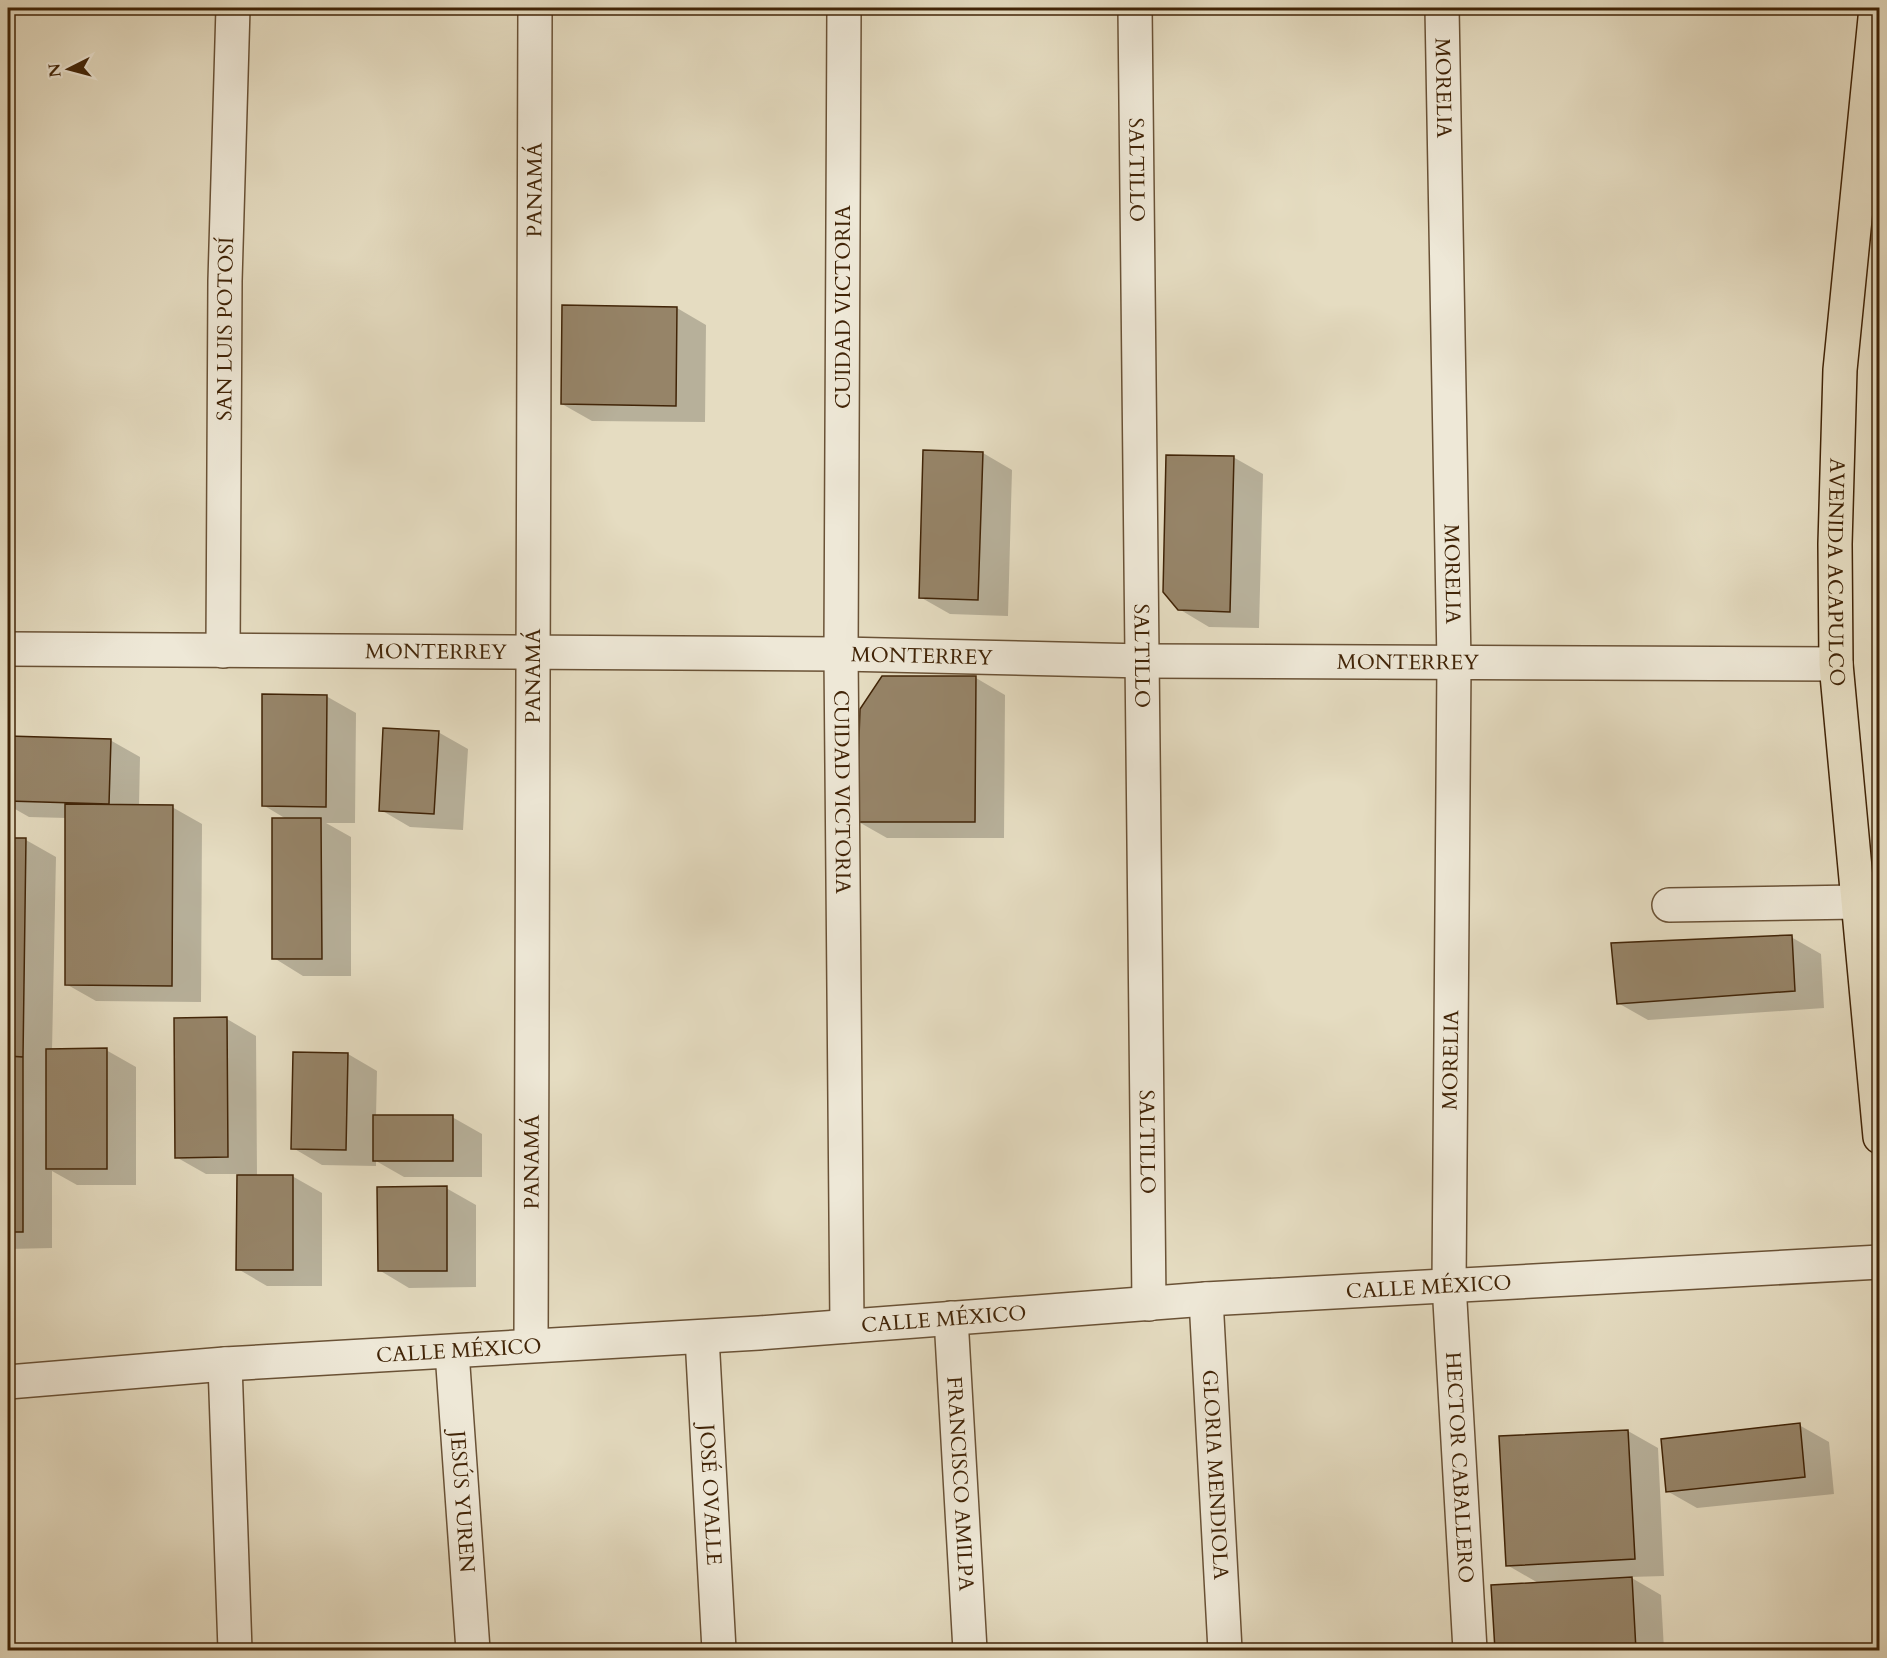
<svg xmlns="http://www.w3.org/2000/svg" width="1887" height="1658" viewBox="0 0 1887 1658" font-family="Cardo,serif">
  <rect width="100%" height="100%" fill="#e5dcc1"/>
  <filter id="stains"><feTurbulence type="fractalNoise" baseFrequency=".00333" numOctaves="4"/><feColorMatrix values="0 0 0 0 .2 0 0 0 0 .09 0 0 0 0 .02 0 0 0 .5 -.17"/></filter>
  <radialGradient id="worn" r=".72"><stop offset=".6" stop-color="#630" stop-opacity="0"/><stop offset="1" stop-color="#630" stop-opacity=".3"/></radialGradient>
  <!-- shadow -->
  <path fill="#0003" d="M677,308L706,325L705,422L592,421L562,404Z
    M983,453L1012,470L1008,616L950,614L920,597Z
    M1233,457L1263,474L1259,628L1209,627L1179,609Z
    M976,678L1005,695L1004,838H887L857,821Z
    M326,696L356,713L355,823H326L351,837V976H303L274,958L288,820L263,805Z
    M438,732L468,749L463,830L410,827L381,810Z
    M8,737L110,740L140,757L139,806L172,807L202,824L201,1002L96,1001L66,984L67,818L29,817L8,805Z
    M8,839L26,840L56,857L52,1050H106L136,1067V1185H77L52,1171V1248L8,1249Z
    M1791,937L1821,954L1824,1008L1648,1020L1618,1003Z
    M227,1019L256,1036L257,1176H292L322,1193V1286H267L238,1269V1174H206L176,1157Z
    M348,1054L377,1071L376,1117H452L482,1134V1177H404L376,1161V1166L322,1165L293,1148Z
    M446,1188L476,1205V1287L409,1288L379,1270Z
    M1799,1425L1829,1442L1834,1494L1697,1508L1667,1491Z
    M1628,1431L1658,1448L1664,1576L1630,1577L1661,1595L1664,1650H1496L1493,1587L1540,1584L1507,1565Z"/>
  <!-- building -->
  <path fill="#968468" stroke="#412407" stroke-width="1.5" d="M562,305L677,307L676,406L561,404Z
    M923,450L983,452L978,600L919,598Z
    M1166,455L1234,456L1230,612L1178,610L1163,592Z
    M882,676H976L975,822H856L860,709Z
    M262,694L327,695L326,807L262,806Z
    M383,728L439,731L434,814L379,811Z
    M8,736L111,739L109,804L8,801Z
    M65,804L173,805L172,986L65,985Z
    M272,818H321L322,959H272Z
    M8,838H26L23,1057L8,1056Z
    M1792,935L1795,991L1617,1004L1611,943Z
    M227,1017L228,1157L175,1158L174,1018Z
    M107,1048V1169H46V1049Z
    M293,1052L348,1053L346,1150L291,1149Z
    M8,1056L23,1057V1232H8Z
    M373,1115H453V1161H373Z
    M237,1175H293V1270H236Z
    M447,1186V1271H378L377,1187Z
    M1800,1423L1805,1477L1666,1492L1661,1439Z
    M1628,1430L1635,1559L1506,1566L1499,1436Z
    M1632,1577L1636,1650H1495L1491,1585Z"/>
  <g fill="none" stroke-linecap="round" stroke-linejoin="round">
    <defs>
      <g id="minor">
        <path id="s1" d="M844,8L841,654L847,1326"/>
        <path id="s2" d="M1135,8L1149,1304"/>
        <path id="s3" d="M1442,8L1454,663L1449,1284L1470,1650"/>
        <path id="s4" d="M8,649L841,654L1144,661L1836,664"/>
        <path id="s5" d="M223,651L225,281L233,8"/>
        <path d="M1669,905L1858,902"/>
        <path id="s6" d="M1206,1299L1225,1650"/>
        <path id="s7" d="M951,1318L970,1650"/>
        <path id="s8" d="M702,1337L719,1650"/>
        <path id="s9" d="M531,1345L535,8"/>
        <path id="s10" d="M452,1352L473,1650"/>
        <path d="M225,1364L235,1650"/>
        <path id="s11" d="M8,1382L225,1364L759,1333L1206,1299L1880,1262"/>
      </g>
      <g id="major">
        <path id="s12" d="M1876,8L1840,370L1835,544L1836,664L1880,1137"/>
      </g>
    </defs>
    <!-- minor casing -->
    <use href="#minor" stroke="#6a5236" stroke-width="36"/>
    <!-- major casing -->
    <use href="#major" stroke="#412407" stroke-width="36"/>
    <!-- minor -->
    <use href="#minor" stroke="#eee8d7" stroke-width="33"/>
    <!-- major -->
    <use href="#major" stroke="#e5dcc1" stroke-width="33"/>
  </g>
  <g text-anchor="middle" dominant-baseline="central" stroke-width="6" stroke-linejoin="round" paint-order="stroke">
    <!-- street labels -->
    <g font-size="21" fill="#412407" stroke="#eee8d7">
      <text stroke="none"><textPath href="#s3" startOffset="80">MORELIA</textPath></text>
      <text stroke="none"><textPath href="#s2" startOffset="162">SALTILLO</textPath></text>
      <text stroke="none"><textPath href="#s9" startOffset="1155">PANAMÁ</textPath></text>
      <text transform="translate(843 307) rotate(-90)">CUIDAD VICTORIA</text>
      <text stroke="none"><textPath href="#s5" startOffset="322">SAN LUIS POTOSÍ</textPath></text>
      <text stroke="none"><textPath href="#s12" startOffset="566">AVENIDA ACAPULCO</textPath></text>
      <text stroke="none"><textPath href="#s3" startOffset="566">MORELIA</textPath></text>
      <text stroke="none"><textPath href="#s4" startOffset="428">MONTERREY</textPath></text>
      <text stroke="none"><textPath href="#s4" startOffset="914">MONTERREY</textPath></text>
      <text stroke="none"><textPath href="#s2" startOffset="648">SALTILLO</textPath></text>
      <text stroke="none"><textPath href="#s4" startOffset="1400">MONTERREY</textPath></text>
      <text stroke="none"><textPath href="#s9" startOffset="669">PANAMÁ</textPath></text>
      <text stroke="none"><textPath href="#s1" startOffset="784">CUIDAD VICTORIA</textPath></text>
      <text transform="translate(1451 1060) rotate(-89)">MORELIA</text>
      <text stroke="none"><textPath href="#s2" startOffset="1134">SALTILLO</textPath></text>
      <text stroke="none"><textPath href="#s9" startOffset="183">PANAMÁ</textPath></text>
      <text stroke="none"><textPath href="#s11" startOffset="1424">CALLE MÉXICO</textPath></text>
      <text stroke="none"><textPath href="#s11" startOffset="938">CALLE MÉXICO</textPath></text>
      <text stroke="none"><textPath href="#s11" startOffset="452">CALLE MÉXICO</textPath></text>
      <text stroke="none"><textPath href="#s3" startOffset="1460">HECTOR CABALLERO</textPath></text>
      <text stroke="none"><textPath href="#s6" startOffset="176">GLORIA MENDIOLA</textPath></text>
      <text stroke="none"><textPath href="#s7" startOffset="166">FRANCISCO AMILPA</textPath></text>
      <text stroke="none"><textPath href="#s8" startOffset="158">JOSÉ OVALLE</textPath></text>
      <text stroke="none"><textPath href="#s10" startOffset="150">JESÚS YUREN</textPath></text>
    </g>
  </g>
  <!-- margin -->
  <rect width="1887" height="1658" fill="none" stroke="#e5dcc1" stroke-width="30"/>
  <rect x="9" y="9" width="1869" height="1640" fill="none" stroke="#412407" stroke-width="3"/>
  <rect x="15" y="15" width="1857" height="1628" fill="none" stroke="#412407" stroke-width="1.5"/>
  <!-- north arrow -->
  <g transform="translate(69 69) rotate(264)" stroke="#eee8d7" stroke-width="4.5" paint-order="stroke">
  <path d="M0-4.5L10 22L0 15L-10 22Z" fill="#412407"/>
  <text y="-9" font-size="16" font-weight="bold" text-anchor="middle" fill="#412407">N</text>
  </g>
  <rect width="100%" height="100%" filter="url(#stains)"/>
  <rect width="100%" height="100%" fill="url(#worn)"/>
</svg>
